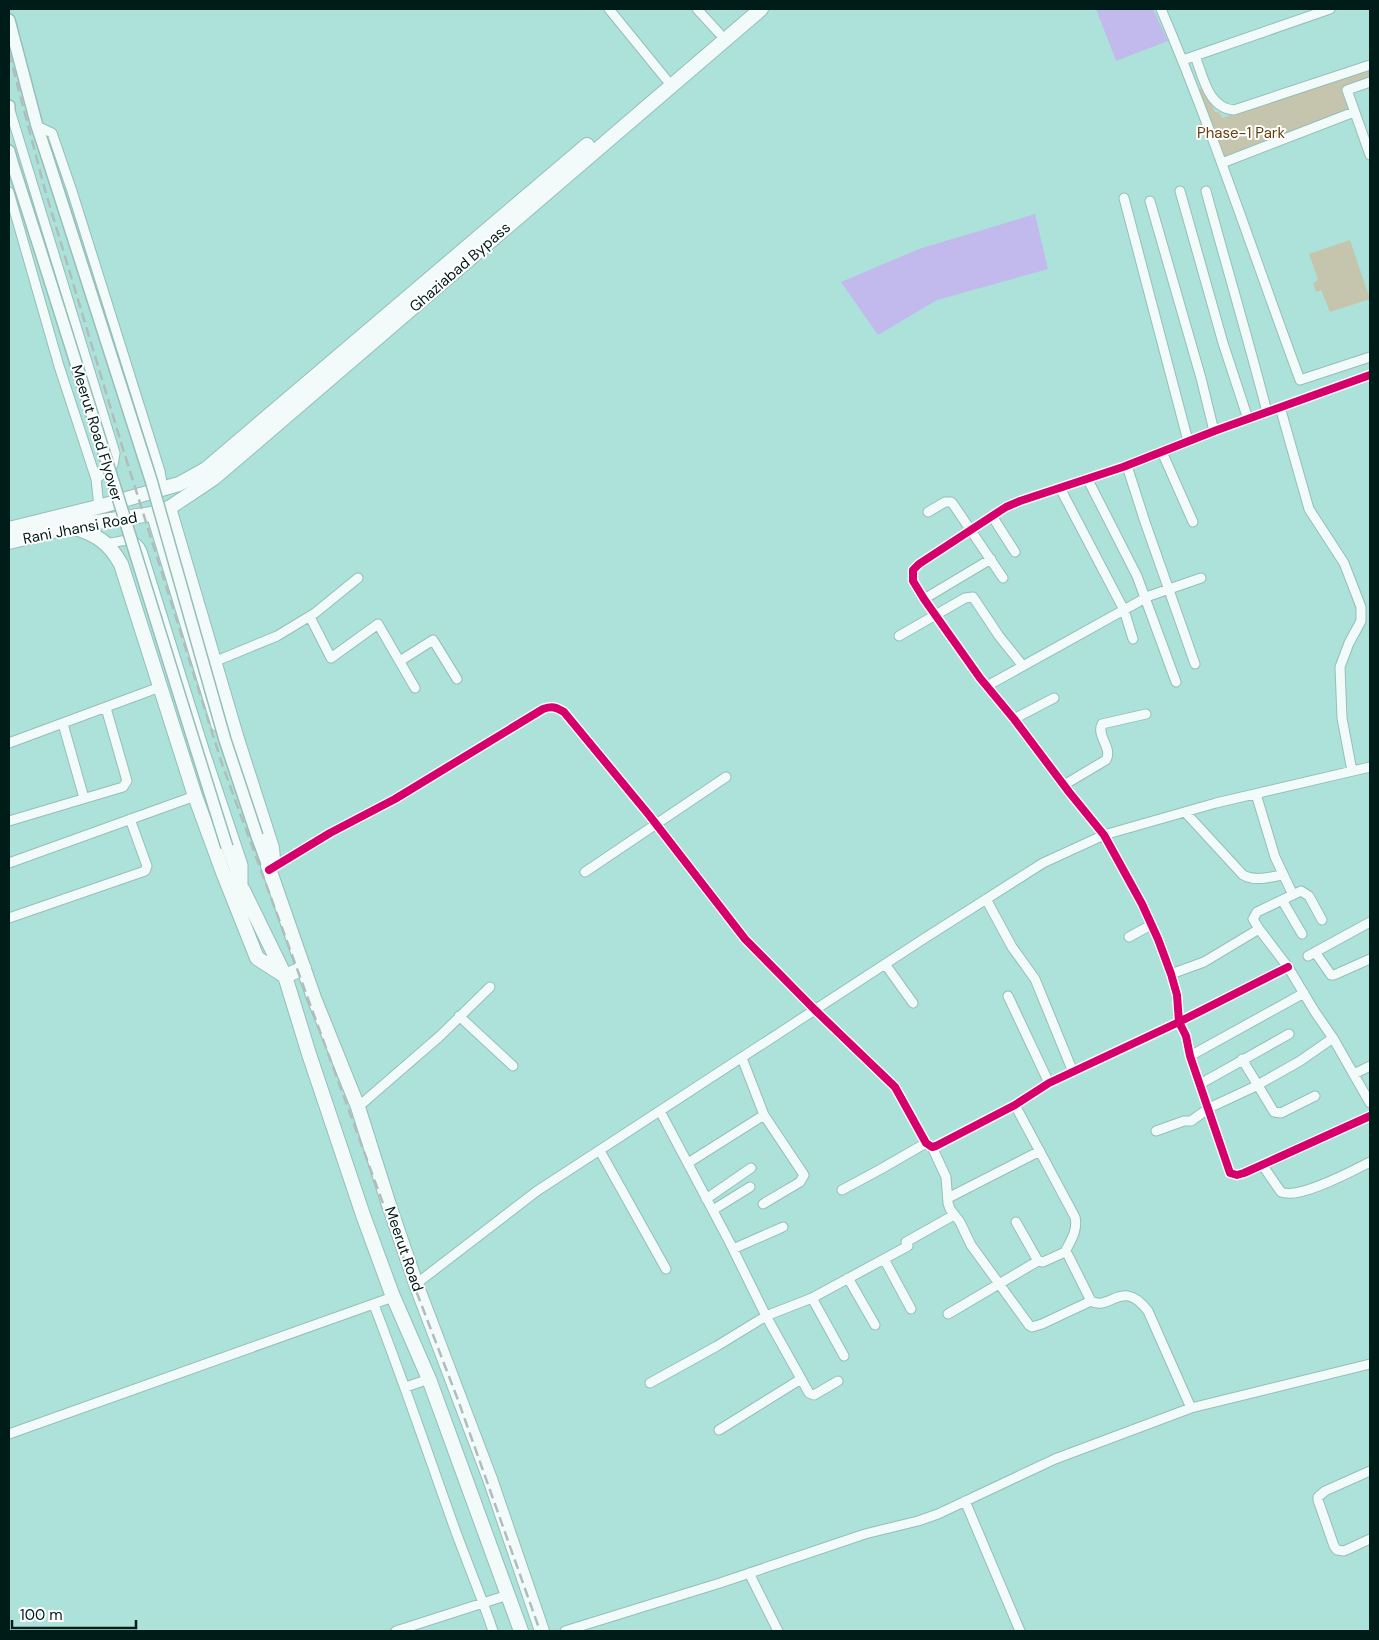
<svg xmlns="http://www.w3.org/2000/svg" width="1379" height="1640" viewBox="0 0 1379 1640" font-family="'DM Sans',sans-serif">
  <rect width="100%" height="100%" fill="#ade2db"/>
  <!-- green -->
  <path fill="#c4c5ac" d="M1370,67V82L1347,90L1352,111L1226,160L1199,89L1204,88L1215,112H1219L1222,118Z
    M1350,240L1370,299L1330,312L1321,290L1316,292L1313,283L1318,280L1309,254Z"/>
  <!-- water -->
  <path fill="#c2baec" d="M1096,9H1153L1168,41L1116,61Z
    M1035,214L1048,269L937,300L878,335L841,282L919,249Z"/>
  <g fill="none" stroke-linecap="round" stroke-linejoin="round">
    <defs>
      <path id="minor" d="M609,9L666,79
        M697,9L719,33
        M1161,9C1213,131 1254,256 1300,380L1370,357
        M1195,56C1203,76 1208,108 1234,110L1370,65
        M1183,60L1330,9
        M1370,82L1347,90L1370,155
        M9,107L115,453L113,465L96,479
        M37,126L52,133L72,191L160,471L163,489
        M1222,163L1354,112
        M1180,191L1223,343L1248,419
        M1206,191C1226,265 1248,338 1267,412
        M9,192L59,366L96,479L99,507
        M1124,198L1188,441
        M1150,201L1201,378L1214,431
        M1370,375L1217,430L1123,467L1020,501L1006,507L919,564L913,570V581L924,599L980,678L1014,719L1069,792L1104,835L1142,904L1158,939L1171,974L1177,995L1179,1022L1186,1036L1190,1056L1230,1173L1237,1175L1244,1173L1370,1116
        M1280,407L1309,509L1344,563L1361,607V621L1349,643L1340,667L1342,718L1352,771
        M1162,452L1193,522
        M1127,466L1145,522L1195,664
        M1088,480L1137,576L1176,682
        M1060,488L1124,610L1133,639
        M928,512L945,502H951L953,504L1003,578
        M151,514L216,726
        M992,516L1015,552
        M107,544C121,541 135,535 142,551L205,752L243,865V884
        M924,599L991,559
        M310,617L331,658L378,624L415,688
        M899,636L965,598L973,597L999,636L1023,666
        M400,661L433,640L457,679
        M214,662L277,636L315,613L358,578
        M987,686L1149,596L1201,578
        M1014,719L1054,698
        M63,724L84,798
        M9,743L160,687
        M1064,785L1106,760C1113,748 1096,736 1102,724L1146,714
        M1256,794L1275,857L1293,895
        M1185,812L1243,875C1256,882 1269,877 1283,875
        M9,821L123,787L127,781L106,708
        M9,863L195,796
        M269,870L330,833L395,799L543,709C552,706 556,707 564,712L649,815L745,939L815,1010L895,1087L926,1143L932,1147L936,1146L1015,1105L1049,1083L1179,1022L1288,967
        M585,872L726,777
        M986,899L1012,947L1035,979L1073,1072
        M1282,900L1302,934
        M9,918L145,871L147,866L130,819
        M1322,920L1309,896L1301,891L1257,912L1253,919L1259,929L1288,967L1315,1012L1333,1038L1370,1103
        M1129,937L1151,925
        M1315,952L1331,975H1334L1370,959
        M1308,956L1370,922
        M885,964L913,1003
        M1171,974L1204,962L1259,929
        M1008,996L1049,1083
        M459,1016L513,1066
        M1190,1056L1304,993
        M742,1058L764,1115L804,1175L800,1182L763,1204
        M1242,1059L1274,1112L1281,1113L1315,1096
        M1354,1074L1370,1066
        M1200,1084L1289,1034
        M1015,1105L1075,1217C1078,1230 1071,1240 1065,1252
        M358,1107L440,1036L490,987
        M660,1111L730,1243L766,1316L809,1393L814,1395L838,1381
        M1156,1131L1184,1121H1191L1209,1108L1254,1087L1300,1061L1333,1038
        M932,1147L946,1177L948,1203L950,1209L960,1222L971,1245L1029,1325L1032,1327L1042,1324L1091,1301
        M600,1151L666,1269
        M688,1163L764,1115
        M1263,1166L1281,1192C1299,1200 1352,1171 1370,1162
        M842,1190L881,1169L926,1143
        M948,1198L1040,1151
        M706,1199L751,1168
        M713,1210L750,1187
        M1016,1222L1038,1261L1043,1262L1065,1252L1068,1255L1091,1301C1110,1312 1122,1277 1148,1311L1191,1408
        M906,1242L954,1215
        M733,1249L783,1227
        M884,1259L911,1309
        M848,1278L875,1325
        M416,1284L537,1191L925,938L1043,863L1104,835L1216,803L1370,767
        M812,1298L844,1356
        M374,1305C402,1377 427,1451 453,1524C466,1560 481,1595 493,1631
        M948,1314L1038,1261
        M650,1383L717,1346L766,1316L812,1298L908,1246
        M406,1387L429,1379
        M719,1430L801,1379
        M9,1434L393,1297
        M1370,1471L1325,1491L1318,1497V1500L1334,1546L1337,1550L1344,1551L1370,1539
        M965,1501L1020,1631
        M749,1573L778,1631
        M396,1631L508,1595
        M565,1631L720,1583L865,1534L918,1521L938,1514L1055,1459L1191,1408L1370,1364"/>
      <path id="major" d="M9,20L37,126L47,156
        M9,106V108
        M9,151L12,162
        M257,836L268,866
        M227,847L243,890"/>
      <path id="highway" d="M169,508L237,739L272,848L273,859L268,866L314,998L358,1107L390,1208L416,1284L490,1479L542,1631
        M73,527C96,535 108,541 121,564L195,796L224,875L257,958L285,976L304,968
        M9,529L102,506L179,484L206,469L587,145
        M9,542L77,525L151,514L169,508L214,478L761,9
        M224,875L243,890L285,976L309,1054L363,1215L392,1294L429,1379L521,1631"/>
    </defs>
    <!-- minor casing -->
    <use href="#minor" stroke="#95beb9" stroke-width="11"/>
    <!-- major casing -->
    <use href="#major" stroke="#95beb9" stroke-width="14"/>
    <!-- highway casing -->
    <use href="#highway" stroke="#95beb9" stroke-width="16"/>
    <!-- minor -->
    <use href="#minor" stroke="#f3fbfa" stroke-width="9"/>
    <!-- major -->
    <use href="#major" stroke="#f3fbfa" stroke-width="11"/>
    <!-- highway -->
    <use href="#highway" stroke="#f3fbfa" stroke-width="14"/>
    <!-- rail -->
    <path stroke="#b0bdbc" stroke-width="2.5" stroke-dasharray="10 5" stroke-linecap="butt" d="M9,53L45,190L123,449L222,764L392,1228L458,1400L540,1631"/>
    <defs>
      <path id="major-bridge" d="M47,156L151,480L225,740L257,836
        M12,162C86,390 155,619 227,847"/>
    </defs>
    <!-- major-bridge casing -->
    <use href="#major-bridge" stroke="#95beb9" stroke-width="14" stroke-linecap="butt"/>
    <!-- major-bridge -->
    <use href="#major-bridge" stroke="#f3fbfa" stroke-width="11"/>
    <defs>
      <path id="cycleway" d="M1370,375L1217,430L1123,467L1020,501L1006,507L919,564L913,570V581L924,599L980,678L1014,719L1069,792L1104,835L1142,904L1158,939L1171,974L1177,995L1179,1022L1186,1036L1190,1056L1230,1173L1237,1175L1244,1173L1370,1116
        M269,870L330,833L395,799L543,709C552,706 556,707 564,712L649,815L745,939L815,1010L895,1087L926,1143L932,1147L936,1146L1015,1105L1049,1083L1179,1022L1288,967"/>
    </defs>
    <!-- cycleway casing -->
    <use href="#cycleway" stroke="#fff" stroke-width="11"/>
    <!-- cycleway -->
    <use href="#cycleway" stroke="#d6006c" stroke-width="8"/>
  </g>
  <g text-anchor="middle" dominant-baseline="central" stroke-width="4" stroke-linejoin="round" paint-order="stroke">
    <!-- park labels -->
    <g font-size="15" fill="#673e0d" stroke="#fff">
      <text x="1241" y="133">Phase-1 Park</text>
    </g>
    <!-- street labels -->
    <g font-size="15" fill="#001c18" stroke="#fff">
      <text transform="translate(460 267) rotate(-41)">Ghaziabad Bypass</text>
      <text transform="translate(97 433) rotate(73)">Meerut Road Flyover</text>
      <text transform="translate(80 528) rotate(-11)">Rani Jhansi Road</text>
      <text transform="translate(404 1249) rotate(71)">Meerut Road</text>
    </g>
  </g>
  <!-- border -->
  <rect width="1379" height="1640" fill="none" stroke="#001c18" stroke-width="20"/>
  <!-- scale -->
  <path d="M12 1620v8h124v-8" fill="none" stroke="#001c18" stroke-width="2.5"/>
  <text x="20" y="1620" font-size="15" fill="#001c18" stroke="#ffffff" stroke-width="4" paint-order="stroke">100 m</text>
</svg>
